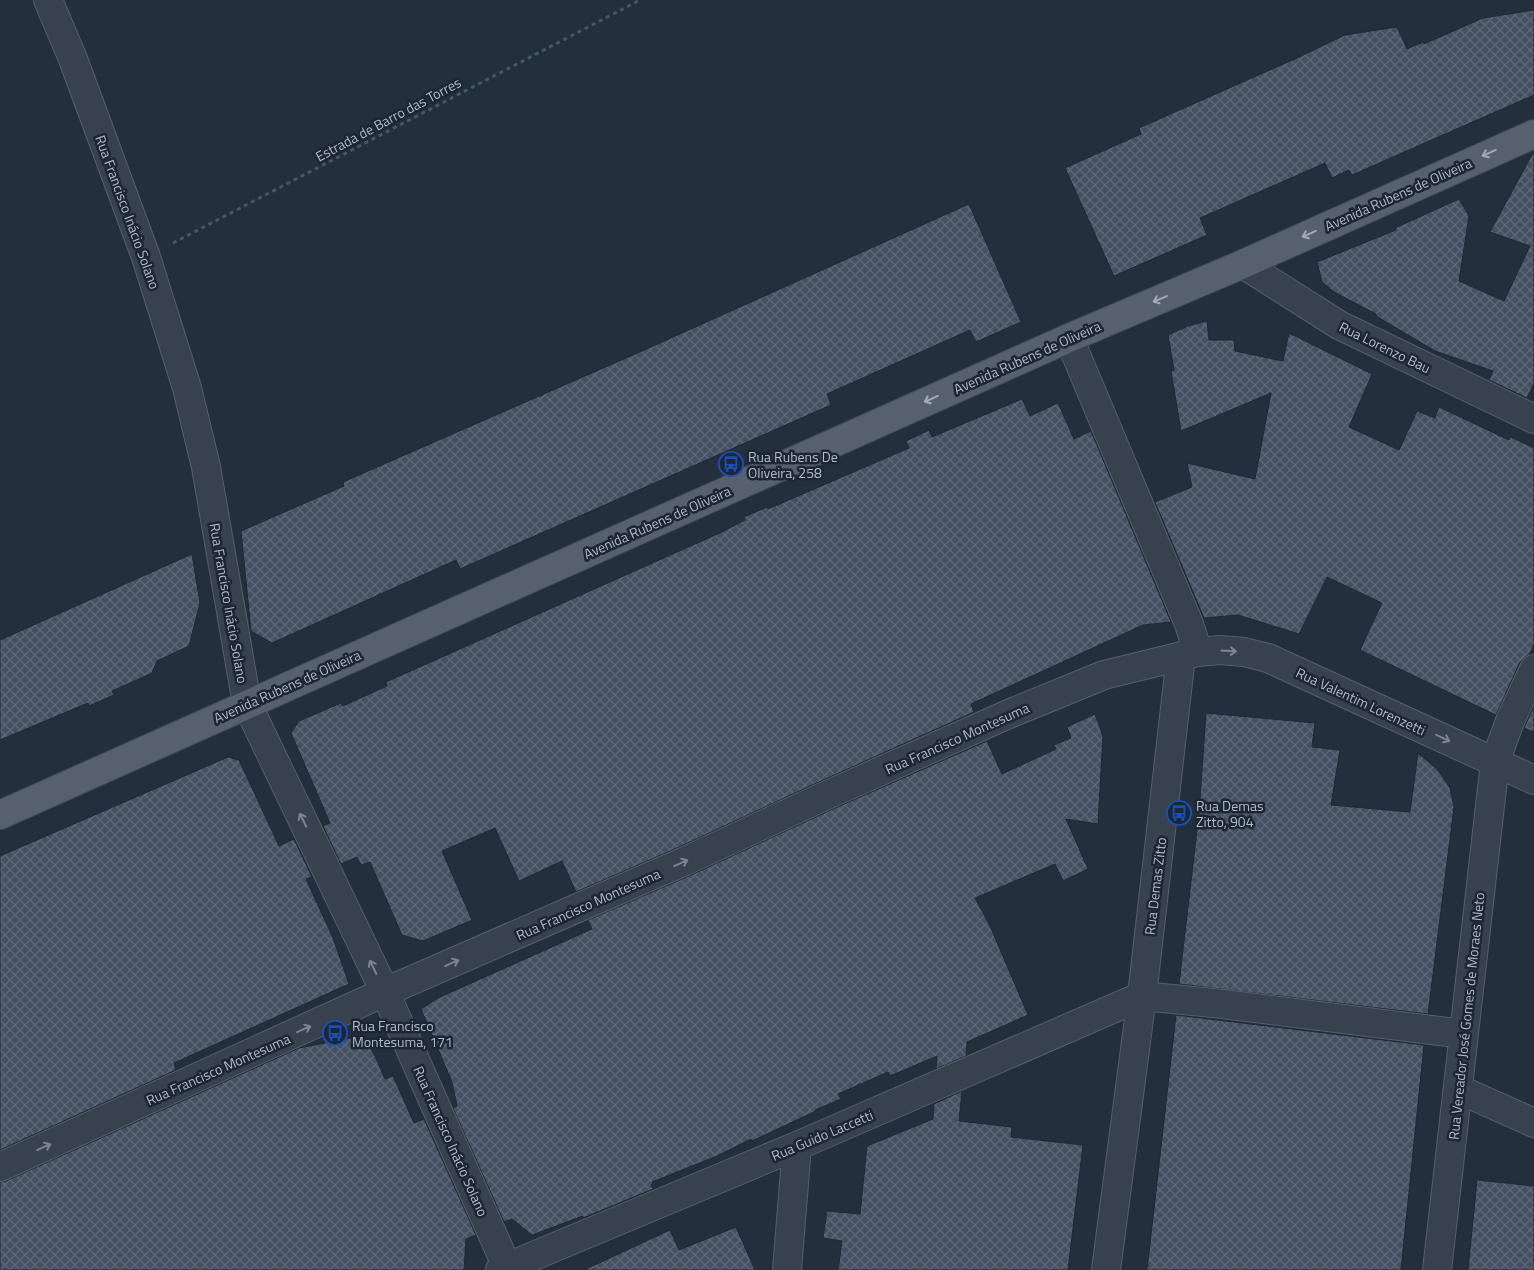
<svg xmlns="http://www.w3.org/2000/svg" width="1534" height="1270" viewBox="0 0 1534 1270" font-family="'Titillium Web',sans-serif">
  <defs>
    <pattern id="building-cross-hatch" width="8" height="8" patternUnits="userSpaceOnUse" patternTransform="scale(1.25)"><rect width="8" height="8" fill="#455162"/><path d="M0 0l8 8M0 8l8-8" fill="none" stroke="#5d6877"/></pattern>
  </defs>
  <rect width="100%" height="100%" fill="#242f3e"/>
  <!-- building -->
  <path fill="url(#building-cross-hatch)" stroke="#1f2835" d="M1534,10V95L1352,175L1349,170L1332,178L1325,163L1200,218L1207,235L1114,276L1065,168L1141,134L1139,128L1297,58L1345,35L1397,27L1407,49L1423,42L1424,44L1483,18Z
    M1534,151V383L1527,398L1489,380L1493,371L1435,351L1376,316V314L1334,292L1322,282L1317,262L1396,230L1395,228L1459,199L1469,216L1459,281L1504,301L1530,246L1490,232Z
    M969,204L1021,322L976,342L970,330L923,351L827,394L831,405L460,569L456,560L272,643L251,631L241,531L344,486L343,482L642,351Z
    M1207,321L1209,340H1234L1235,351L1283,361L1289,333L1372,374L1349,427L1399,450L1417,411L1435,418L1439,407L1509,440L1511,437L1534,448V644L1529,655L1525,657L1520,662L1496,715L1360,650L1382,603L1327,577L1299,634L1238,615L1204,618L1155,502L1192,487L1187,463L1255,479L1271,393L1181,431L1171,371L1174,370L1168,335L1188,326Z
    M1022,399L1030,416L1058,403L1074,439L1091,431L1171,622L1143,625L971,704L974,712L821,781L677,848L576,892L562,861L519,881L495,828L442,851L472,920L423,941L402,935L370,862L361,865L357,857L341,864L323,826L330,823L291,733L299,721L341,703L343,706L387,686L386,682L722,532L745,520L744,517L767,507L768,509L909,448L906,441L929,430L932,437Z
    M192,554L200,603L189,646L157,661L152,673L112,691L114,695L89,706L88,703L0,740V640Z
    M1534,706V732L1524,728Z
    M1206,713L1315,723L1312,747L1340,750L1331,805L1410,812L1418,753L1437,769L1450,788L1454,807L1428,1014L1179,984L1199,813Z
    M1095,714L1103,736L1098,824L1066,819L1088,869L1063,881L1055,864L975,898L990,926L1028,1015L967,1042L966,1056L936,1069L937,1056L890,1076L888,1072L838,1094L841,1099L815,1110L816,1111L752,1141L751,1139L717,1156L652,1182L653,1184L651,1185L653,1189L583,1218V1216L532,1235L512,1219L504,1222L453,1108L457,1106L452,1082L421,1009L438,998L592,929L588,920L689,876L833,809L987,741L1002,774L1056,749L1054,745L1071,738L1067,727Z
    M228,757L239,760L279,846L294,839L312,877L306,879L333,938L349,984L174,1063L176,1070L0,1150V856Z
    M1176,1015L1424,1045L1401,1270H1147Z
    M362,1036L375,1056L385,1079L393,1076L414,1123L424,1119L476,1235L466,1239L464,1270H0V1182L6,1181L299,1048Z
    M962,1091L959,1121L1012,1127L1011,1137L1083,1145L1068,1270H838L842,1241L823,1238L827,1211L860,1214L867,1146L933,1119L934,1104Z
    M1477,1180L1534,1186V1270H1468Z
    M736,1227L755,1270H584L670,1230L679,1250Z"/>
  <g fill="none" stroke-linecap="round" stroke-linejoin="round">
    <defs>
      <path id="minor" d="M48,0L73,59L146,257L187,388L206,467L247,704L385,992L507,1267
        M1243,264L1339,325L1534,419
        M1069,338L1189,624L1198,652
        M1458,1089L1534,1123
        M0,1167L385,992L683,862L827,795L1011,713L1104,675L1198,652L1220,650L1244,652L1268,658L1534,780
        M500,1270L797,1146L1142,996L1223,1004L1464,1034
        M787,1270L797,1146
        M1106,1270L1142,996L1181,656
        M1437,1270L1495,762L1510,721L1534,669"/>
      <path id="major" d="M0,815L1069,338L1243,264L1534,134"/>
    </defs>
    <!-- minor casing -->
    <use href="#minor" stroke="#565f6c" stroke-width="30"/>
    <!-- major casing -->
    <use href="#major" stroke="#414a57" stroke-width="30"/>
    <!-- path -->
    <path stroke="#44595c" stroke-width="3" stroke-dasharray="4 4" stroke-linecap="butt" d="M173,243L640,0"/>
    <!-- minor -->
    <use href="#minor" stroke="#38414e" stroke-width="28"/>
    <!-- major -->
    <use href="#major" stroke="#56606e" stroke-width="28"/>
  </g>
  <!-- one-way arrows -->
  <defs><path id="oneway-shaft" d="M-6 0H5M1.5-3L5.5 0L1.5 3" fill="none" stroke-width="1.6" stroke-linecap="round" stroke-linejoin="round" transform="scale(1.25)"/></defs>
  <g stroke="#a1aab7">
    <use href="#oneway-shaft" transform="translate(1489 153) rotate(156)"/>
    <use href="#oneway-shaft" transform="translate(1309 234) rotate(156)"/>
    <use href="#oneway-shaft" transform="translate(1160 299) rotate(157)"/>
    <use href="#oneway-shaft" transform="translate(931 399) rotate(156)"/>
  </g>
  <g stroke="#7c8592">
    <use href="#oneway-shaft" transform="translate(1229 651) rotate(3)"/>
    <use href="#oneway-shaft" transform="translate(1443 738) rotate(25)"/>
    <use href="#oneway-shaft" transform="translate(303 820) rotate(-116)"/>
    <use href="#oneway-shaft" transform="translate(681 863) rotate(-24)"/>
    <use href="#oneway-shaft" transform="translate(452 963) rotate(-24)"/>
    <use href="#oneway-shaft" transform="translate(373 967) rotate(-116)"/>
    <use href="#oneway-shaft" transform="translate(304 1029) rotate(-24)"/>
    <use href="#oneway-shaft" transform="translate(44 1147) rotate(-24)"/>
  </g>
  <!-- icons -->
  <defs>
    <symbol id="bus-ring" viewBox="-11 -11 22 22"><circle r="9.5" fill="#1d2633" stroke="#1a4fb4" stroke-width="1.5"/><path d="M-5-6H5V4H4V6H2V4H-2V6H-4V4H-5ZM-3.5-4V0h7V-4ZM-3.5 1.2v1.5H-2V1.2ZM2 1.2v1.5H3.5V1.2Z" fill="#1a4fb4"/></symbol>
  </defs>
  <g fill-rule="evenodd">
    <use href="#bus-ring" x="717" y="450" width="28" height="28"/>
    <use href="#bus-ring" x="1165" y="799" width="28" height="28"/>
    <use href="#bus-ring" x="321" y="1019" width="28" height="28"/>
  </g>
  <g text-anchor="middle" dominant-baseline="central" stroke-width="5" stroke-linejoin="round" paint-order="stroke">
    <!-- street labels -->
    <g font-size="14" fill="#b4bcc9" stroke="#1d2633">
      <text transform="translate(388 119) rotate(-28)">Estrada de Barro das Torres</text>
      <text transform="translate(1398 194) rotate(-24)">Avenida Rubens de Oliveira</text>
      <text transform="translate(128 212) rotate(70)">Rua Francisco Inácio Solano</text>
      <text transform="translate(1385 347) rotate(26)">Rua Lorenzo Bau</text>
      <text transform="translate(1027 357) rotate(-24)">Avenida Rubens de Oliveira</text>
      <text transform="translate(657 522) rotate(-24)">Avenida Rubens de Oliveira</text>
      <text transform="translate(229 603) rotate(80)">Rua Francisco Inácio Solano</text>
      <text transform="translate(287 686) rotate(-24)">Avenida Rubens de Oliveira</text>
      <text transform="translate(1361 701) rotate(25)">Rua Valentim Lorenzetti</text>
      <text transform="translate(957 738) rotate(-24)">Rua Francisco Montesuma</text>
      <text transform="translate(1155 886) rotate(-83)">Rua Demas Zitto</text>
      <text transform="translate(588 904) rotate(-24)">Rua Francisco Montesuma</text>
      <text transform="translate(1466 1016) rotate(-84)">Rua Vereador José Gomes de Moraes Neto</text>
      <text transform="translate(218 1069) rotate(-24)">Rua Francisco Montesuma</text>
      <text transform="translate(822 1135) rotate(-23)">Rua Guido Laccetti</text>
      <text transform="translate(451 1141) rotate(66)">Rua Francisco Inácio Solano</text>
    </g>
    <!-- poi labels -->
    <g font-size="14" fill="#b4bcc9" stroke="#1d2633" text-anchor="start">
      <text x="748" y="456">Rua Rubens De<tspan x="748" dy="16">Oliveira, 258</tspan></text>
      <text x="1196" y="805">Rua Demas<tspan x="1196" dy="16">Zitto, 904</tspan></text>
      <text x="352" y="1025">Rua Francisco<tspan x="352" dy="16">Montesuma, 171</tspan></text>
    </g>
  </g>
</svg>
